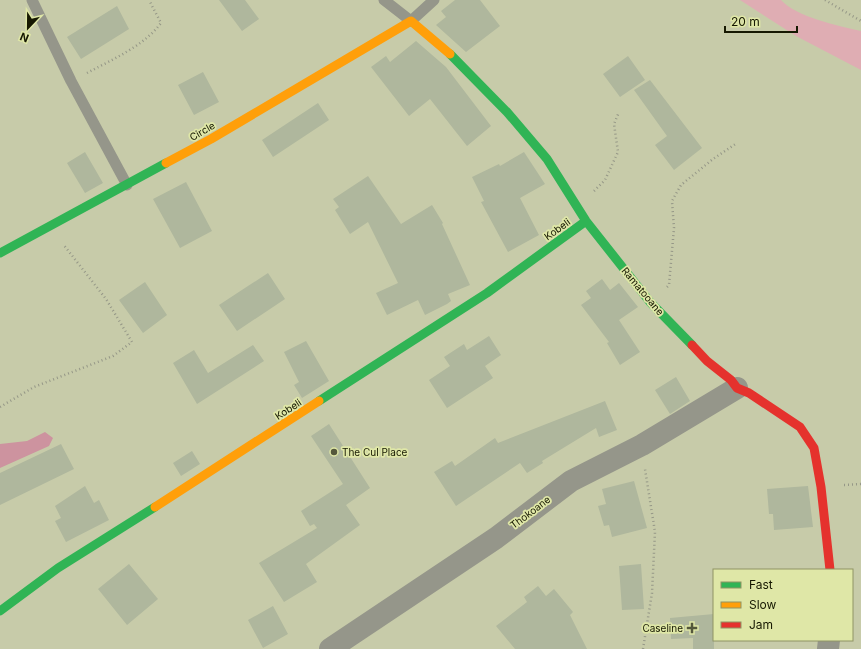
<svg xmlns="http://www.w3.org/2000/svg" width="861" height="649" viewBox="0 0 861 649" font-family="Inter,sans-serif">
  <rect width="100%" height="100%" fill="#c7cba9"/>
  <!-- green -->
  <path fill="#dfadb3" d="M740,0H781C796,17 839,26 861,31V70L796,36Z"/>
  <!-- forest -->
  <path fill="#cd939f" d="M45,432L53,438L49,446L0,468V444L27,441Z"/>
  <!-- building -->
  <path fill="#afb79d" d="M219,0H245L259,19L242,31Z
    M455,0H480L500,26L466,52L436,25L446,17L441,11Z
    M117,6L129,29L81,59L67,37Z
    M416,41L446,67L491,126L467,146L430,99L409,116L371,67L386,56L390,62Z
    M628,56L645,80L620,97L603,74Z
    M203,72L219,102L194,115L178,85Z
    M650,80L702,148L674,170L655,145L667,136L634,90Z
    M318,103L329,120L273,157L262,140Z
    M85,152L103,183L85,193L67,163Z
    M524,152L545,184L520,198L539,235L508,252L481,202L484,201L472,177L499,164L500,166Z
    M368,176L401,224L432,205L443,223L442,224L470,285L448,294L451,301L447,304L425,315L418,300L387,315L376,293L398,283L368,222L350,234L335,210L339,207L333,199Z
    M186,182L212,231L180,248L153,199Z
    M268,273L285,299L237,331L219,305Z
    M602,279L610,290L619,283L638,307L619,320L640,352L620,365L607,343L609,342L581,305L591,298L586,291Z
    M145,282L167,315L143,333L119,300Z
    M489,336L501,355L485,366L493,378L447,408L429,380L450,366L444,357L464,344L467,350Z
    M306,341L329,381L302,398L294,385L299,382L284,352Z
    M253,345L264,361L197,404L173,363L194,350L208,373Z
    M676,377L690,401L670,414L655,390Z
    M605,401L617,430L599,437L596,428L542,461L543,463L527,473L520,463L456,506L434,472L452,461L455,466L495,438L498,443Z
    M329,424L370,488L346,505L360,525L306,564L317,582L284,602L259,563L317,528L314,524L310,526L301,511L343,484L311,436Z
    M61,444L74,469L0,505V473Z
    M192,451L200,464L181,476L173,463Z
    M634,481L647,528L612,537L609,525L604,526L598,506L606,504L602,489Z
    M85,486L94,503L99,500L109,520L66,542L55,521L61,518L55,506Z
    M808,486L813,527L774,530L773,514H769L767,489Z
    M129,564L158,599L127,625L98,589Z
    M641,564L644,609L622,610L619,566Z
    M538,586L546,596L554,589L573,612L570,615L587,649H515L496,626L527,602L524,597Z
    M273,606L288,634L263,648L248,620Z
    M714,614V649H693V638L671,639L670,618Z"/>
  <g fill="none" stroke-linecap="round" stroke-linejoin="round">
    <!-- path -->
    <path stroke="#959787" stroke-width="2.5" stroke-dasharray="1 3" stroke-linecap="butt" d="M825,0L861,21
      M87,73C113,59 144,46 161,23L149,0
      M594,191L605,180L618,152L614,124L619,112
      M667,287L669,285L674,228L672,201L681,185L713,159L737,143
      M0,407L34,387L113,356L132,342L106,299L63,244
      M844,485L861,484
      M643,649L652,593L655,532L645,469"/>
    <!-- lane -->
    <path stroke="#95968a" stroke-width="11" d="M32,0L71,81L127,185
      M384,0L411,21L434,0"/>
    <!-- street -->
    <path stroke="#95968a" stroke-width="22" d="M330,649L496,538L571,481L642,445L737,388
      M828,649L829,640"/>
    <!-- fast -->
    <path stroke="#30b455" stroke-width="9" d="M450,54L507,112L547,159L586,221L650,302L692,345
      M0,253L166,163
      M319,401L487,293L586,221
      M0,611L58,568L155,507"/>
    <!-- slow -->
    <path stroke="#ff9f0a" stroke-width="9" d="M166,163L211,139L411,21L450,54
      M155,507L319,401"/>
    <!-- jam -->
    <path stroke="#e5322d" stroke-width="9" d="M692,345L707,361L731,380L737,388L749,393L800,427L814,448L821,487L830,570"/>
  </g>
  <!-- markers -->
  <g fill="#54573c" stroke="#dfe7a7" stroke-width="1.5">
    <circle cx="334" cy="452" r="4"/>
    <path d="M690 622h4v4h4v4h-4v4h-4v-4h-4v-4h4z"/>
  </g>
  <g text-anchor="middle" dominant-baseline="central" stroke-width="3.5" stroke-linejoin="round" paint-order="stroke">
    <!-- street labels -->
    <g font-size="10" fill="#161801" stroke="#dfe7a7">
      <text transform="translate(202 131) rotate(-30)">Circle</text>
      <text transform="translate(557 229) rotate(-36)">Kobeli</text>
      <text transform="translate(643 291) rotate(50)">Ramatooane</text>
      <text transform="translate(288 409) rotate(-33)">Kobeli</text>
      <text transform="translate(530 512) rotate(-37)">Thokoane</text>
    </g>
    <!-- poi labels -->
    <g font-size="10" fill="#161801" stroke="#dfe7a7" text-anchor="start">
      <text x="342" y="452">The Cul Place</text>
      <text x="683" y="628" text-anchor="end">Caseline</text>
    </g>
  </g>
  <!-- legend -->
  <rect x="713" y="569" width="140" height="72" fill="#dfe7a7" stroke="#8f9465"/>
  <rect x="721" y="582" width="20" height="6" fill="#30b455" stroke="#8f9465"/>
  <text x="749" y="589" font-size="12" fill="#161801">Fast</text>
  <rect x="721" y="602" width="20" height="6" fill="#ff9f0a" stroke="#8f9465"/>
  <text x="749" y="609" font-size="12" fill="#161801">Slow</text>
  <rect x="721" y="622" width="20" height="6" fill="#e5322d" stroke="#8f9465"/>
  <text x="749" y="629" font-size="12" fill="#161801">Jam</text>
  <!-- north arrow -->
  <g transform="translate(28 28) rotate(202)" stroke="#dfe7a7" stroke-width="3" paint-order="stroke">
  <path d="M0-3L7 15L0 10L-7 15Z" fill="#161801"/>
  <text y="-6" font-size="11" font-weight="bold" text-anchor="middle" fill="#161801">N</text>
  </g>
  <!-- scale -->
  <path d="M725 26v6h72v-6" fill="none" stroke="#161801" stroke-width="2"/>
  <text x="731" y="26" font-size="12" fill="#161801" stroke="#dfe7a7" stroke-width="3" paint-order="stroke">20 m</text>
</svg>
